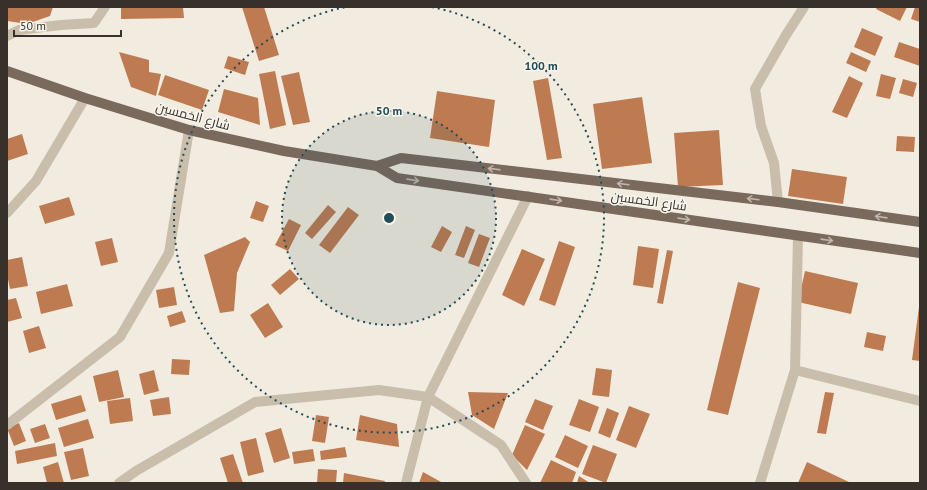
<svg xmlns="http://www.w3.org/2000/svg" width="927" height="490" viewBox="0 0 927 490" font-family="'PT Sans',Cairo,sans-serif">
  <rect width="100%" height="100%" fill="#f2ece0"/>
  <!-- building -->
  <path fill="#be7b51" d="M7,7H53L50,16L27,24L7,21Z
    M121,7H183L184,18L121,19Z
    M242,7H264L279,55L259,61Z
    M877,7H907L900,21L876,9Z
    M915,7H920V22L911,19Z
    M862,28L883,37L875,56L854,47Z
    M899,42L920,49V66L894,57Z
    M119,52L149,60V72L161,74L156,96L131,87Z
    M851,52L871,61L866,72L846,63Z
    M228,56L249,62L245,75L224,68Z
    M275,71L286,125L270,129L259,74Z
    M299,72L310,122L293,125L281,76Z
    M881,74L896,78L890,99L876,96Z
    M165,75L209,90L202,110L158,95Z
    M849,76L863,83L847,118L832,112Z
    M548,78L562,158L547,160L533,81Z
    M903,79L917,83L913,97L899,93Z
    M224,89L258,98L260,125L218,112Z
    M437,91L495,100L489,147L430,138Z
    M642,97L652,163L602,169L593,104Z
    M719,130L723,185L678,187L674,133Z
    M22,134L28,154L7,161V139Z
    M897,136L915,137L914,152L896,151Z
    M792,169L847,177L843,204L788,196Z
    M69,197L75,215L45,224L39,206Z
    M256,201L269,206L263,222L250,218Z
    M328,205L336,212L312,239L305,233Z
    M348,207L359,215L330,253L319,245Z
    M289,219L301,225L288,251L275,245Z
    M442,226L452,232L441,252L431,247Z
    M466,226L475,230L464,258L455,255Z
    M479,234L490,238L479,267L468,263Z
    M245,237L250,242L237,273L234,311L220,313L204,255Z
    M112,238L118,262L101,266L95,242Z
    M559,241L575,247L555,306L539,300Z
    M638,246L659,249L653,288L633,285Z
    M522,249L545,259L524,306L502,295Z
    M667,250L673,251L663,304L657,303Z
    M22,257L28,286L10,289L7,274V260Z
    M290,269L299,279L280,295L271,285Z
    M805,271L858,283L851,314L798,302Z
    M738,282L760,288L728,415L707,410Z
    M67,284L73,306L41,314L36,292Z
    M174,287L177,305L159,308L156,290Z
    M16,298L22,318L7,322V300Z
    M268,303L283,327L265,338L250,315Z
    M919,307H920V361L912,360Z
    M182,311L186,322L170,327L167,316Z
    M39,326L46,348L29,353L23,331Z
    M867,332L886,336L883,351L864,347Z
    M172,359L190,360L189,375L171,374Z
    M596,368L612,370L609,397L592,395Z
    M118,370L124,397L99,402L93,376Z
    M154,370L159,391L144,395L139,374Z
    M468,392L508,393L494,429L472,415Z
    M825,392L834,393L826,434L817,433Z
    M81,395L86,411L56,420L51,404Z
    M169,397L171,414L153,416L150,400Z
    M130,398L133,421L110,424L107,401Z
    M535,399L553,406L543,430L525,422Z
    M579,399L599,407L590,432L569,425Z
    M629,406L650,414L636,448L616,440Z
    M607,408L619,413L610,438L598,433Z
    M316,415L329,417L325,443L312,441Z
    M360,415L397,424L399,447L356,440Z
    M88,419L94,438L64,447L58,428Z
    M19,423L26,441L14,446L7,428Z
    M45,424L50,438L35,443L30,429Z
    M525,425L545,434L527,470L512,455Z
    M281,428L290,458L274,463L265,433Z
    M565,435L588,446L578,468L555,457Z
    M256,438L264,472L248,476L240,442Z
    M55,443L57,456L17,464L15,451Z
    M593,445L617,454L606,483L582,474Z
    M345,447L347,457L321,460L320,451Z
    M83,448L89,476L71,480L64,452Z
    M313,449L315,461L294,464L292,452Z
    M233,454L243,483H228L220,458Z
    M551,460L576,472L572,483H540Z
    M58,462L64,483H47L43,467Z
    M807,462L851,483H798Z
    M318,469L337,470L336,483H317Z
    M423,472L443,483H419Z
    M344,473L385,481L384,483H343Z
    M579,476L590,483H577Z"/>
  <g fill="none" stroke-linecap="round" stroke-linejoin="round">
    <!-- street -->
    <path stroke="#c9beac" stroke-width="10" d="M7,36L19,30L61,25L94,23L105,7
      M778,202L774,163L761,126L755,89L786,35L804,7
      M7,213L36,181L85,98
      M795,370L920,401
      M7,425L120,337L169,253L189,130
      M119,483L136,471L255,402L379,390L428,397L501,445L526,483
      M406,483L428,397L528,196
      M760,483L795,370L798,236"/>
    <!-- primary -->
    <path stroke="#796a5d" stroke-width="10" d="M7,71L85,98L189,130L284,151L377,166L397,178L920,253
      M377,166L401,158L778,202L920,222"/>
  </g>
  <!-- one-way arrows -->
  <defs><path id="oneway-shaft" d="M-6 0H5M1.5-3L5.5 0L1.5 3" fill="none" stroke-width="1.6" stroke-linecap="round" stroke-linejoin="round"/></defs>
  <g stroke="#bfb6ac">
    <use href="#oneway-shaft" transform="translate(494 169) rotate(-173)"/>
    <use href="#oneway-shaft" transform="translate(413 180) rotate(8)"/>
    <use href="#oneway-shaft" transform="translate(623 184) rotate(-173)"/>
    <use href="#oneway-shaft" transform="translate(753 199) rotate(-173)"/>
    <use href="#oneway-shaft" transform="translate(556 200) rotate(8)"/>
    <use href="#oneway-shaft" transform="translate(881 217) rotate(-172)"/>
    <use href="#oneway-shaft" transform="translate(684 219) rotate(8)"/>
    <use href="#oneway-shaft" transform="translate(827 240) rotate(8)"/>
  </g>
  <!-- distance rings -->
  <circle cx="389" cy="218" r="107" fill="#224c57" fill-opacity=".12"/>
  <g fill="none" stroke="#224c57" stroke-width="2" stroke-dasharray="2 4">
    <circle cx="389" cy="218" r="107"/>
    <path d="M432 7A215 215 0 1 1 346 7"/>
  </g>
  <g text-anchor="middle" dominant-baseline="central" stroke-width="3" stroke-linejoin="round" paint-order="stroke">
    <!-- street labels -->
    <g font-size="13" fill="#38312b" stroke="#f9f5ec">
      <text transform="translate(193 116) rotate(15)">شارع الخمسين</text>
      <text transform="translate(649 201) rotate(8)">شارع الخمسين</text>
    </g>
  </g>
  <circle cx="389" cy="218" r="6" fill="#224c57" stroke="#f9f5ec" stroke-width="2"/>
  <g font-size="12" text-anchor="middle" font-weight="bold" fill="#224c57" stroke="#f9f5ec" stroke-width="3" stroke-linejoin="round" paint-order="stroke">
    <text x="541" y="70">100 m</text>
    <text x="389" y="115">50 m</text>
  </g>
  <!-- border -->
  <rect width="927" height="490" fill="none" stroke="#38312b" stroke-width="16"/>
  <!-- scale -->
  <path d="M14 30v6h107v-6" fill="none" stroke="#38312b" stroke-width="2"/>
  <text x="20" y="30" font-size="12" fill="#38312b" stroke="#f9f5ec" stroke-width="3" paint-order="stroke">50 m</text>
</svg>
